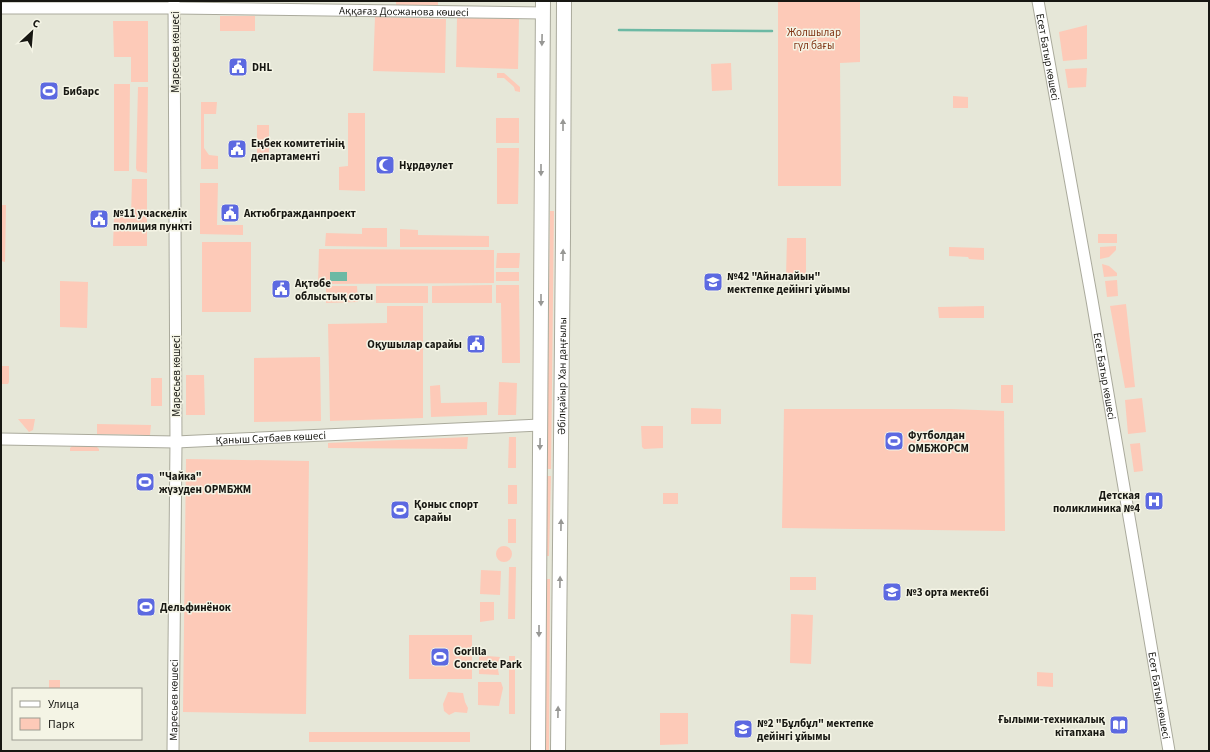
<svg xmlns="http://www.w3.org/2000/svg" width="1210" height="752" viewBox="0 0 1210 752" font-family="'Source Sans 3',sans-serif">
  <rect width="100%" height="100%" fill="#e6e7d8"/>
  <!-- green -->
  <path fill="#fdcab8" d="M396,1H438V7L396,8Z
    M778,1H860V62L840,63L841,186H778Z
    M220,16H255V31H220Z
    M375,17L446,19L445,73L373,71Z
    M457,18L519,19L518,69L456,67Z
    M113,21H148V82H131V57H114Z
    M1087,25V59L1063,61L1059,32Z
    M731,63L732,90L712,91L711,64Z
    M1087,68L1086,87L1068,88L1065,69Z
    M497,73H504L520,87V92L515,91L514,87L504,78H497Z
    M114,84H130L129,171H114Z
    M138,87H148L147,173L137,171L136,168Z
    M953,96L968,97V108H953Z
    M201,102H217L216,114H204V148L209,155L218,156V169H201Z
    M348,113H365V191L339,190V167L348,166Z
    M496,118H519V143H496Z
    M257,125H269V158H257Z
    M497,148H519L518,204H497Z
    M132,179H147V246H113L114,217H131Z
    M200,183H218L217,225H243V235L200,234Z
    M2,205H6L5,262L1,261Z
    M550,211H554L551,469H547Z
    M362,228H387V247L325,246L326,233L362,234Z
    M400,229L418,230V235L489,236V247H400Z
    M1098,234H1117V243H1098Z
    M787,238H806V276H786Z
    M202,242H251V312H202Z
    M1116,246V250L1109,257L1100,259V247Z
    M949,247L984,248V260L969,259L968,257L949,256Z
    M319,249L494,250V283L318,284Z
    M497,253H520L519,268H496Z
    M1102,264L1109,266L1117,273V276L1104,277Z
    M496,272H519V281H496Z
    M1117,280L1118,296L1107,297L1105,281Z
    M60,281L88,282L87,328L60,327Z
    M492,285V303H432V286Z
    M496,285H519L520,363H502L501,303H496Z
    M326,286H357L358,302L326,303Z
    M376,286H428V303H376Z
    M1126,304L1135,387L1125,388L1110,306Z
    M387,306H423V418L330,421L328,324L387,323Z
    M984,306V318H939L938,307Z
    M320,357L321,421L254,422V358Z
    M1,366H9V382L8,384H1Z
    M186,375H204L205,415H186Z
    M151,378H162V406H151Z
    M499,382L517,383L516,415H498Z
    M440,385L441,403L487,402V415L431,417L430,386Z
    M1001,385H1013V403H1001Z
    M1142,398L1146,432L1128,434L1125,400Z
    M691,408L721,409V424H691Z
    M784,409H951L1004,411L1005,531L782,528Z
    M18,419H35L33,430L29,432Z
    M97,424L151,425L150,435L97,434Z
    M641,426H663V448L644,449L642,447Z
    M468,437L467,449L328,448V443Z
    M509,437H516V468H508Z
    M1140,443L1143,471L1134,472L1130,444Z
    M73,445L96,446L99,449V451H70V448Z
    M186,459L309,461L306,714L183,712Z
    M547,476H551L549,556H545Z
    M508,485H517V504H508Z
    M663,493H678V504H663Z
    M508,519H516V543H508Z
    M496 554a8 8 0 1 1 16 0a8 8 0 1 1-16 0Z
    M509,567H516L515,619H508Z
    M481,570L501,571L500,595L480,594Z
    M790,577H816V590H790Z
    M546,579H550L549,751H545Z
    M480,602H494V620L480,622Z
    M791,614L813,615L811,664L790,663Z
    M409,635H472V679H409Z
    M479,652L487,656L500,657L497,664L499,675L479,674Z
    M509,656H515V714H509Z
    M1037,672L1053,673V687L1037,686Z
    M49,680H60V689H49Z
    M478,682H501L503,688L499,706L478,705Z
    M448,692L463,693L465,702L468,708L467,713L455,712L449,715L444,711L443,704Z
    M660,713H688V744L660,745Z
    M309,732H470V742H309Z"/>
  <!-- water -->
  <path fill="#6cb9a4" d="M330,272H347V281H330Z"/>
  <g fill="none" stroke-linecap="round" stroke-linejoin="round">
    <!-- stream -->
    <path stroke="#6cb9a4" stroke-width="2.5" d="M619,30L772,31"/>
    <defs>
      <g id="minor">
        <path id="s1" d="M1038,1L1092,300L1169,751"/>
        <path id="s2" d="M1,8H174L543,13"/>
        <path id="s3" d="M1,439L176,442L540,425"/>
        <path id="s4" d="M173,751L176,442L174,1"/>
      </g>
      <g id="major">
        <path d="M538,751L543,1"/>
        <path id="s5" d="M558,751L563,237L564,1"/>
      </g>
    </defs>
    <!-- minor casing -->
    <use href="#minor" stroke="#aaaa9c" stroke-width="13"/>
    <!-- major casing -->
    <use href="#major" stroke="#aaaa9c" stroke-width="16"/>
    <!-- minor -->
    <use href="#minor" stroke="#fff" stroke-width="11"/>
    <!-- major -->
    <use href="#major" stroke="#fff" stroke-width="14"/>
  </g>
  <!-- one-way arrows -->
  <defs><path id="oneway-solid" d="M-6-.8H1V-3.2L6.5 0L1 3.2V.8H-6Z"/></defs>
  <g fill="#979794">
    <use href="#oneway-solid" transform="translate(542 40) rotate(91)"/>
    <use href="#oneway-solid" transform="translate(563 125) rotate(-90)"/>
    <use href="#oneway-solid" transform="translate(541 170) rotate(90)"/>
    <use href="#oneway-solid" transform="translate(563 255) rotate(-89)"/>
    <use href="#oneway-solid" transform="translate(541 300) rotate(90)"/>
    <use href="#oneway-solid" transform="translate(540 444) rotate(91)"/>
    <use href="#oneway-solid" transform="translate(561 525) rotate(-89)"/>
    <use href="#oneway-solid" transform="translate(560 582) rotate(-89)"/>
    <use href="#oneway-solid" transform="translate(539 631) rotate(90)"/>
    <use href="#oneway-solid" transform="translate(558 712) rotate(-89)"/>
  </g>
  <!-- icons -->
  <defs>
    <symbol id="civic-square" viewBox="-11 -11 22 22"><rect x="-9" y="-9" width="18" height="18" rx="4" fill="#5c69e1" stroke="#f4f4e5"/><path d="M-.6-6.5H3V-4.5H.6V-3L4-1V1h2V6H-6V1h2V-1L-.6-3ZM-1.2 2.5V6h2.4V2.5Z" fill="#fff"/></symbol>
    <symbol id="stadium-square" viewBox="-11 -11 22 22"><rect x="-9" y="-9" width="18" height="18" rx="4" fill="#5c69e1" stroke="#f4f4e5"/><path d="M0-5a6.5 5 0 1 0 0 10a6.5 5 0 1 0 0-10ZM-3.5-1.8h7v3.6h-7Z" fill="#fff"/></symbol>
    <symbol id="mosque-square" viewBox="-11 -11 22 22"><rect x="-9" y="-9" width="18" height="18" rx="4" fill="#5c69e1" stroke="#f4f4e5"/><path d="M3.5-4.9A6 6 0 1 0 3.5 4.9A5 5 0 1 1 3.5-4.9Z" fill="#fff"/></symbol>
    <symbol id="school-square" viewBox="-11 -11 22 22"><rect x="-9" y="-9" width="18" height="18" rx="4" fill="#5c69e1" stroke="#f4f4e5"/><path d="M0-5L7-2L0 1L-7-2ZM-4 1L0 2.5L4 1V4Q0 6-4 4Z" fill="#fff"/></symbol>
    <symbol id="hospital-square" viewBox="-11 -11 22 22"><rect x="-9" y="-9" width="18" height="18" rx="4" fill="#5c69e1" stroke="#f4f4e5"/><path d="M-5-5h3v3.5h4V-5h3V5h-3V1.5h-4V5h-3Z" fill="#fff"/></symbol>
    <symbol id="library-square" viewBox="-11 -11 22 22"><rect x="-9" y="-9" width="18" height="18" rx="4" fill="#5c69e1" stroke="#f4f4e5"/><path d="M-6-4Q-3-5.5-.7-3.5V5Q-3 3-6 4ZM6-4Q3-5.5 .7-3.5V5Q3 3 6 4Z" fill="#fff"/></symbol>
  </defs>
  <g fill-rule="evenodd">
    <use href="#civic-square" x="227" y="56" width="22" height="22"/>
    <use href="#stadium-square" x="38" y="80" width="22" height="22"/>
    <use href="#civic-square" x="226" y="138" width="22" height="22"/>
    <use href="#mosque-square" x="374" y="154" width="22" height="22"/>
    <use href="#civic-square" x="219" y="202" width="22" height="22"/>
    <use href="#civic-square" x="88" y="208" width="22" height="22"/>
    <use href="#school-square" x="702" y="271" width="22" height="22"/>
    <use href="#civic-square" x="270" y="278" width="22" height="22"/>
    <use href="#civic-square" x="465" y="333" width="22" height="22"/>
    <use href="#stadium-square" x="883" y="430" width="22" height="22"/>
    <use href="#stadium-square" x="134" y="471" width="22" height="22"/>
    <use href="#hospital-square" x="1143" y="490" width="22" height="22"/>
    <use href="#stadium-square" x="389" y="499" width="22" height="22"/>
    <use href="#school-square" x="881" y="581" width="22" height="22"/>
    <use href="#stadium-square" x="135" y="596" width="22" height="22"/>
    <use href="#stadium-square" x="429" y="646" width="22" height="22"/>
    <use href="#library-square" x="1108" y="714" width="22" height="22"/>
    <use href="#school-square" x="732" y="718" width="22" height="22"/>
  </g>
  <g text-anchor="middle" dominant-baseline="central" stroke-width="3" stroke-linejoin="round" paint-order="stroke">
    <!-- street labels -->
    <g font-size="11" fill="#171712" stroke="#f4f4e5">
      <text stroke="none"><textPath href="#s2" startOffset="403">Аққағаз Досжанова көшесі</textPath></text>
      <text transform="translate(175 52) rotate(-90)">Маресьев көшесі</text>
      <text stroke="none"><textPath href="#s1" startOffset="57">Есет Батыр көшесі</textPath></text>
      <text transform="translate(176 376) rotate(-90)">Маресьев көшесі</text>
      <text stroke="none"><textPath href="#s5" startOffset="375">Әбілқайыр Хан даңғылы</textPath></text>
      <text stroke="none"><textPath href="#s1" startOffset="381">Есет Батыр көшесі</textPath></text>
      <text stroke="none"><textPath href="#s3" startOffset="270">Қаныш Сәтбаев көшесі</textPath></text>
      <text stroke="none"><textPath href="#s1" startOffset="705">Есет Батыр көшесі</textPath></text>
      <text stroke="none"><textPath href="#s4" startOffset="51">Маресьев көшесі</textPath></text>
    </g>
    <!-- park labels -->
    <g font-size="11" fill="#803515" stroke="#f4f4e5">
      <text x="814" y="32">Жолшылар<tspan x="814" dy="13">гүл бағы</tspan></text>
    </g>
    <!-- poi labels -->
    <g font-size="11" font-weight="bold" fill="#171712" stroke="#f4f4e5" text-anchor="start">
      <text x="252" y="67">DHL</text>
      <text x="63" y="91">Бибарс</text>
      <text x="251" y="143">Еңбек комитетінің<tspan x="251" dy="13">департаменті</tspan></text>
      <text x="399" y="165">Нұрдәулет</text>
      <text x="113" y="213">№11 учаскелік<tspan x="113" dy="13">полиция пункті</tspan></text>
      <text x="244" y="213">Актюбгражданпроект</text>
      <text x="727" y="276">№42 "Айналайын"<tspan x="727" dy="13">мектепке дейінгі ұйымы</tspan></text>
      <text x="295" y="283">Ақтөбе<tspan x="295" dy="13">облыстық соты</tspan></text>
      <text x="462" y="344" text-anchor="end">Оқушылар сарайы</text>
      <text x="908" y="435">Футболдан<tspan x="908" dy="13">ОМБЖОРСМ</tspan></text>
      <text x="159" y="476">"Чайка"<tspan x="159" dy="13">жүзуден ОРМБЖМ</tspan></text>
      <text x="1140" y="495" text-anchor="end">Детская<tspan x="1140" dy="13">поликлиника №4</tspan></text>
      <text x="414" y="504">Қоныс спорт<tspan x="414" dy="13">сарайы</tspan></text>
      <text x="906" y="592">№3 орта мектебі</text>
      <text x="160" y="607">Дельфинёнок</text>
      <text x="454" y="651">Gorilla<tspan x="454" dy="13">Concrete Park</tspan></text>
      <text x="1105" y="719" text-anchor="end">Ғылыми-техникалық<tspan x="1105" dy="13">кітапхана</tspan></text>
      <text x="757" y="723">№2 "Бұлбұл" мектепке<tspan x="757" dy="13">дейінгі ұйымы</tspan></text>
    </g>
  </g>
  <!-- border -->
  <rect width="1210" height="752" fill="none" stroke="#171712" stroke-width="4"/>
  <!-- legend -->
  <rect x="12" y="688" width="130" height="52" fill="#f4f4e5" stroke="#9c9c91"/>
  <rect x="20" y="701" width="20" height="6" fill="#ffffff" stroke="#9c9c91"/>
  <text x="48" y="708" font-size="12" fill="#171712">Улица</text>
  <rect x="20" y="718" width="20" height="12" fill="#fdcab8" stroke="#9c9c91"/>
  <text x="48" y="728" font-size="12" fill="#171712">Парк</text>
  <!-- north arrow -->
  <g transform="translate(32 32) rotate(26)" stroke="#f4f4e5" stroke-width="3" paint-order="stroke">
  <path d="M0-3L7 15L0 10L-7 15Z" fill="#171712"/>
  <text y="-6" font-size="11" font-weight="bold" text-anchor="middle" fill="#171712">С</text>
  </g>
</svg>
